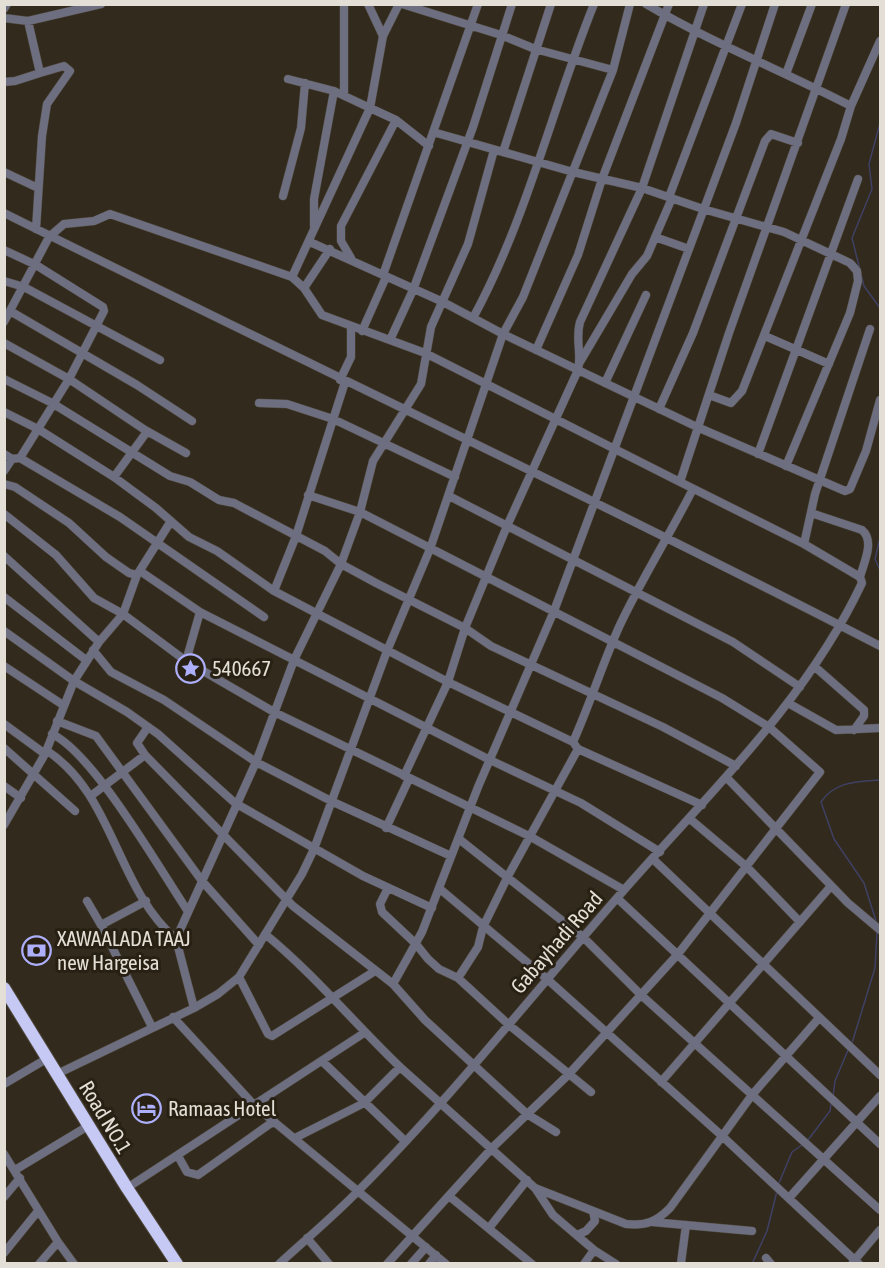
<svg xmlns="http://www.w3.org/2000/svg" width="885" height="1268" viewBox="0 0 885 1268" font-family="'Asap Condensed',sans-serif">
  <rect width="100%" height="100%" fill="#322a1d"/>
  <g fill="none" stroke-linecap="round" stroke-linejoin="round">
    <!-- stream -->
    <path stroke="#3f4064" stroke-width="1.5" d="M880,123L869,164L872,189L852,238L864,286L880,308
      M880,538L875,559L880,570
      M876,921L864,883L834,839L821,802C835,781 857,782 880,780
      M852,1043L875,968L877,932
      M833,1097L835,1081L848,1050
      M808,1140L830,1111L831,1104
      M779,1183L792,1152L802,1145
      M752,1264L767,1231L777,1191"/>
    <defs>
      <path id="minor" d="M344,4V95
        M368,4L383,36L370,108L396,120L429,146
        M402,4L501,35L535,49L613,70
        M646,4C712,43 783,71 851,106L841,139L742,391L731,403L709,395
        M4,9L7,4
        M4,18L28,21L101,4
        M28,21L40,73L64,66L70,71L47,104L42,136L36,229
        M383,36L399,4
        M786,74L812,4
        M288,79L334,91L370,108L292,277
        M4,82L15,81L40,73
        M851,106L880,41
        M433,132L573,172L642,188L703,209L784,232L850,263L857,271L858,281L850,313L786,466
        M503,152L551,4
        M4,172L38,188
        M283,196L301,128L305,83
        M669,197L742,4
        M4,213C296,358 591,497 880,646
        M314,226V199L334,91
        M655,237L689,249
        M310,242L443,302L503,334L697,427L845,491L850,489L866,451L880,400
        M4,250L36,265L103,307L104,311L69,379L20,458
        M351,258L341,241V226L396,120
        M383,275L478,4
        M4,281L24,287L160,360
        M304,288L330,249
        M10,311L137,385L192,421
        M473,318C527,219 552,108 594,4
        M4,322L49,237L64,224L94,221L110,214L292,277L304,288L322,315L425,353L680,482L729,333L846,4
        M362,331L386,277
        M765,336L829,364
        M390,340L413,290L473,127L512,4
        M4,343L69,379L145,430L146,433L114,477
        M536,350L578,255L602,179L669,4
        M580,362L632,274L647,256L672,198
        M4,379L52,403L170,476L190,482L219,500L234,503L325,551L341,564L376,583L465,628L491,646L663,727L736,766
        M340,380L351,357V328
        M605,383L646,295
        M259,403L287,404L333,419L455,477
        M659,409L693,333L765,141L771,134L798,143
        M4,412L38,429L114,477L156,508L189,537L217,551L274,591L448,682L573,742L578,749L702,805
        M145,430L186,453
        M4,454L12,459L20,458L120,517L264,617
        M758,454L858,179
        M4,471L12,459
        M4,484L15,487L69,523L106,557L129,573L137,575
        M308,495L360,512L722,698L769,727L820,772L678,954L568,1075L492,1148L387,1264
        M449,496L733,642L800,687
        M811,513L862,530C875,541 864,562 860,577
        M4,514L56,555L94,598L123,614L186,661L274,712L531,837L624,890
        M804,544L815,494L870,329
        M4,556L99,642
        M140,571L200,612L490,760L581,803L660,852
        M274,591L296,536L345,382
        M4,597L86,660
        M4,631L74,681L127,712L158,734L235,803L363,876L432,908
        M93,650L111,672L164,700L256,762L331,801L451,856
        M186,661L200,612
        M4,666L63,705
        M814,666L864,710V716L854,730
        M788,703L836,730L880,728
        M57,721L96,736L202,881L259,945
        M4,724L45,754
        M148,727L137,743L145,755L293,906L393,984L425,1020L527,1114L556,1132
        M52,734C94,754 159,868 187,910
        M573,742C590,704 602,665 619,627C641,580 669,536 693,489
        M4,748L75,811
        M46,750C114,794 116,888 176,939
        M404,776L448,682L465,628L507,526L578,370C582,353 575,340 580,322L642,188L704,4
        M726,777L848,903L880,930
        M4,786L21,798
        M92,795L145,755
        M690,819L747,867L800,922
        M4,825L45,754L74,681L99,642L123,614L137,575L171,521
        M386,828L409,779
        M459,839L584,938L640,994L880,1210
        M654,860L880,1075
        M388,888L380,904L382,912L416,944L428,959L439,969L458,978L508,1024L591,1092
        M440,889L547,979L721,1135L859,1264
        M617,898L880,1144
        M87,901L101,925
        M146,901L101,925L152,1027
        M265,934C314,974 354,1023 400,1067
        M239,977L268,1034L272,1036L375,971
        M458,978L478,947L483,927L508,876L578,749
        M393,984L422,932L478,787L554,611L736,123L775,4
        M194,1008L176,939L256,762L294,660L341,564L360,512L373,461L421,384L431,327L468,244L494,150
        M173,1017L255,1106L446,1264
        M322,1061L405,1141
        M57,1074L194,1008L218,994L239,977L302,874L314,849L387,651L430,549L503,334L523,297L613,70L630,4
        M661,1082L831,886
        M4,1084L48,1058
        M295,1138L364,1103L400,1067L535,1188L553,1215L594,1250L616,1264
        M4,1154L58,1242L74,1264
        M178,1156L187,1172L198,1175L274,1121
        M15,1170L88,1126
        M127,1188L364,1033
        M535,1188L626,1224C646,1226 656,1222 670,1208L752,1095L819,1018
        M449,1196L532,1264
        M4,1197L20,1178
        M789,1198L880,1096
        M652,1222L752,1231
        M489,1228L527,1180
        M577,1235L586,1231L595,1221L593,1211
        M307,1238L329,1264
        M4,1253L38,1211
        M766,1258L771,1264
        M853,1262L880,1230
        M681,1263L686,1225
        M39,1264L58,1242
        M279,1264C306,1239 334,1216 359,1190C453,1096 536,990 624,890C709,793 806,702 862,583L860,577L804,544L680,482
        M411,1264L426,1247
        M429,1264L436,1255
        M584,1264L594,1250"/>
      <path id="highway" d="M4,988L127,1188L177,1264"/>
    </defs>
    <!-- minor casing -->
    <use href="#minor" stroke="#4e473b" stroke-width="9"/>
    <!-- highway casing -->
    <use href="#highway" stroke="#4e473b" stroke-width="14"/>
    <!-- minor -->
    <use href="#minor" stroke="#6d6e7f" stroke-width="8"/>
    <!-- highway -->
    <use href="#highway" stroke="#c7c9f5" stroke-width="12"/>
  </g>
  <!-- icons -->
  <defs>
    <symbol id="sight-ring" viewBox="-11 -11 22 22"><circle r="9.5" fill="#282113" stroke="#adaffb" stroke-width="1.5"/><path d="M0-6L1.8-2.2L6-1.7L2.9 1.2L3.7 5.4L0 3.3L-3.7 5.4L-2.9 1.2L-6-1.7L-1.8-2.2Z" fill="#adaffb"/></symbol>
    <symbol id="bank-ring" viewBox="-11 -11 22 22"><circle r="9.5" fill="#282113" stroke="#adaffb" stroke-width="1.5"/><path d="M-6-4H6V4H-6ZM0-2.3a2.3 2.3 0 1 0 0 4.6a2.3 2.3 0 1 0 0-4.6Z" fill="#adaffb"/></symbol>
    <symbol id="hotel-ring" viewBox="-11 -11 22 22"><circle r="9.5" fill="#282113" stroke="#adaffb" stroke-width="1.5"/><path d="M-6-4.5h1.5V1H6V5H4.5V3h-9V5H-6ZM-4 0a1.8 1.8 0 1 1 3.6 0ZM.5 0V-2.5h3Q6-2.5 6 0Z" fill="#adaffb"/></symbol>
  </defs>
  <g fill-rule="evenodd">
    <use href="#sight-ring" x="174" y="652" width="33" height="33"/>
    <use href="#bank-ring" x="20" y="934" width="33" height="33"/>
    <use href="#hotel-ring" x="130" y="1092" width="33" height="33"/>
  </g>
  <g text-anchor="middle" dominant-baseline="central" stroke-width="6" stroke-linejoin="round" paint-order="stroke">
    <!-- poi labels -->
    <g font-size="21" fill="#e4dfd6" stroke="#282113" text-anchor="start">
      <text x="212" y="668">540667</text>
      <text x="57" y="938">XAWAALADA TAAJ<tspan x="57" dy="24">new Hargeisa</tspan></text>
      <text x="168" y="1108">Ramaas Hotel</text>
    </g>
    <!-- street labels -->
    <g font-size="21" fill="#e4dfd6" stroke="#282113">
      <text transform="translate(556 942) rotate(-49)">Gabayhadi Road</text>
      <text transform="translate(106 1117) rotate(59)">Road NO.1</text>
    </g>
  </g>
  <!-- border -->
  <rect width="885" height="1268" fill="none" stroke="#e4dfd6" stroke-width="12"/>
</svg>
